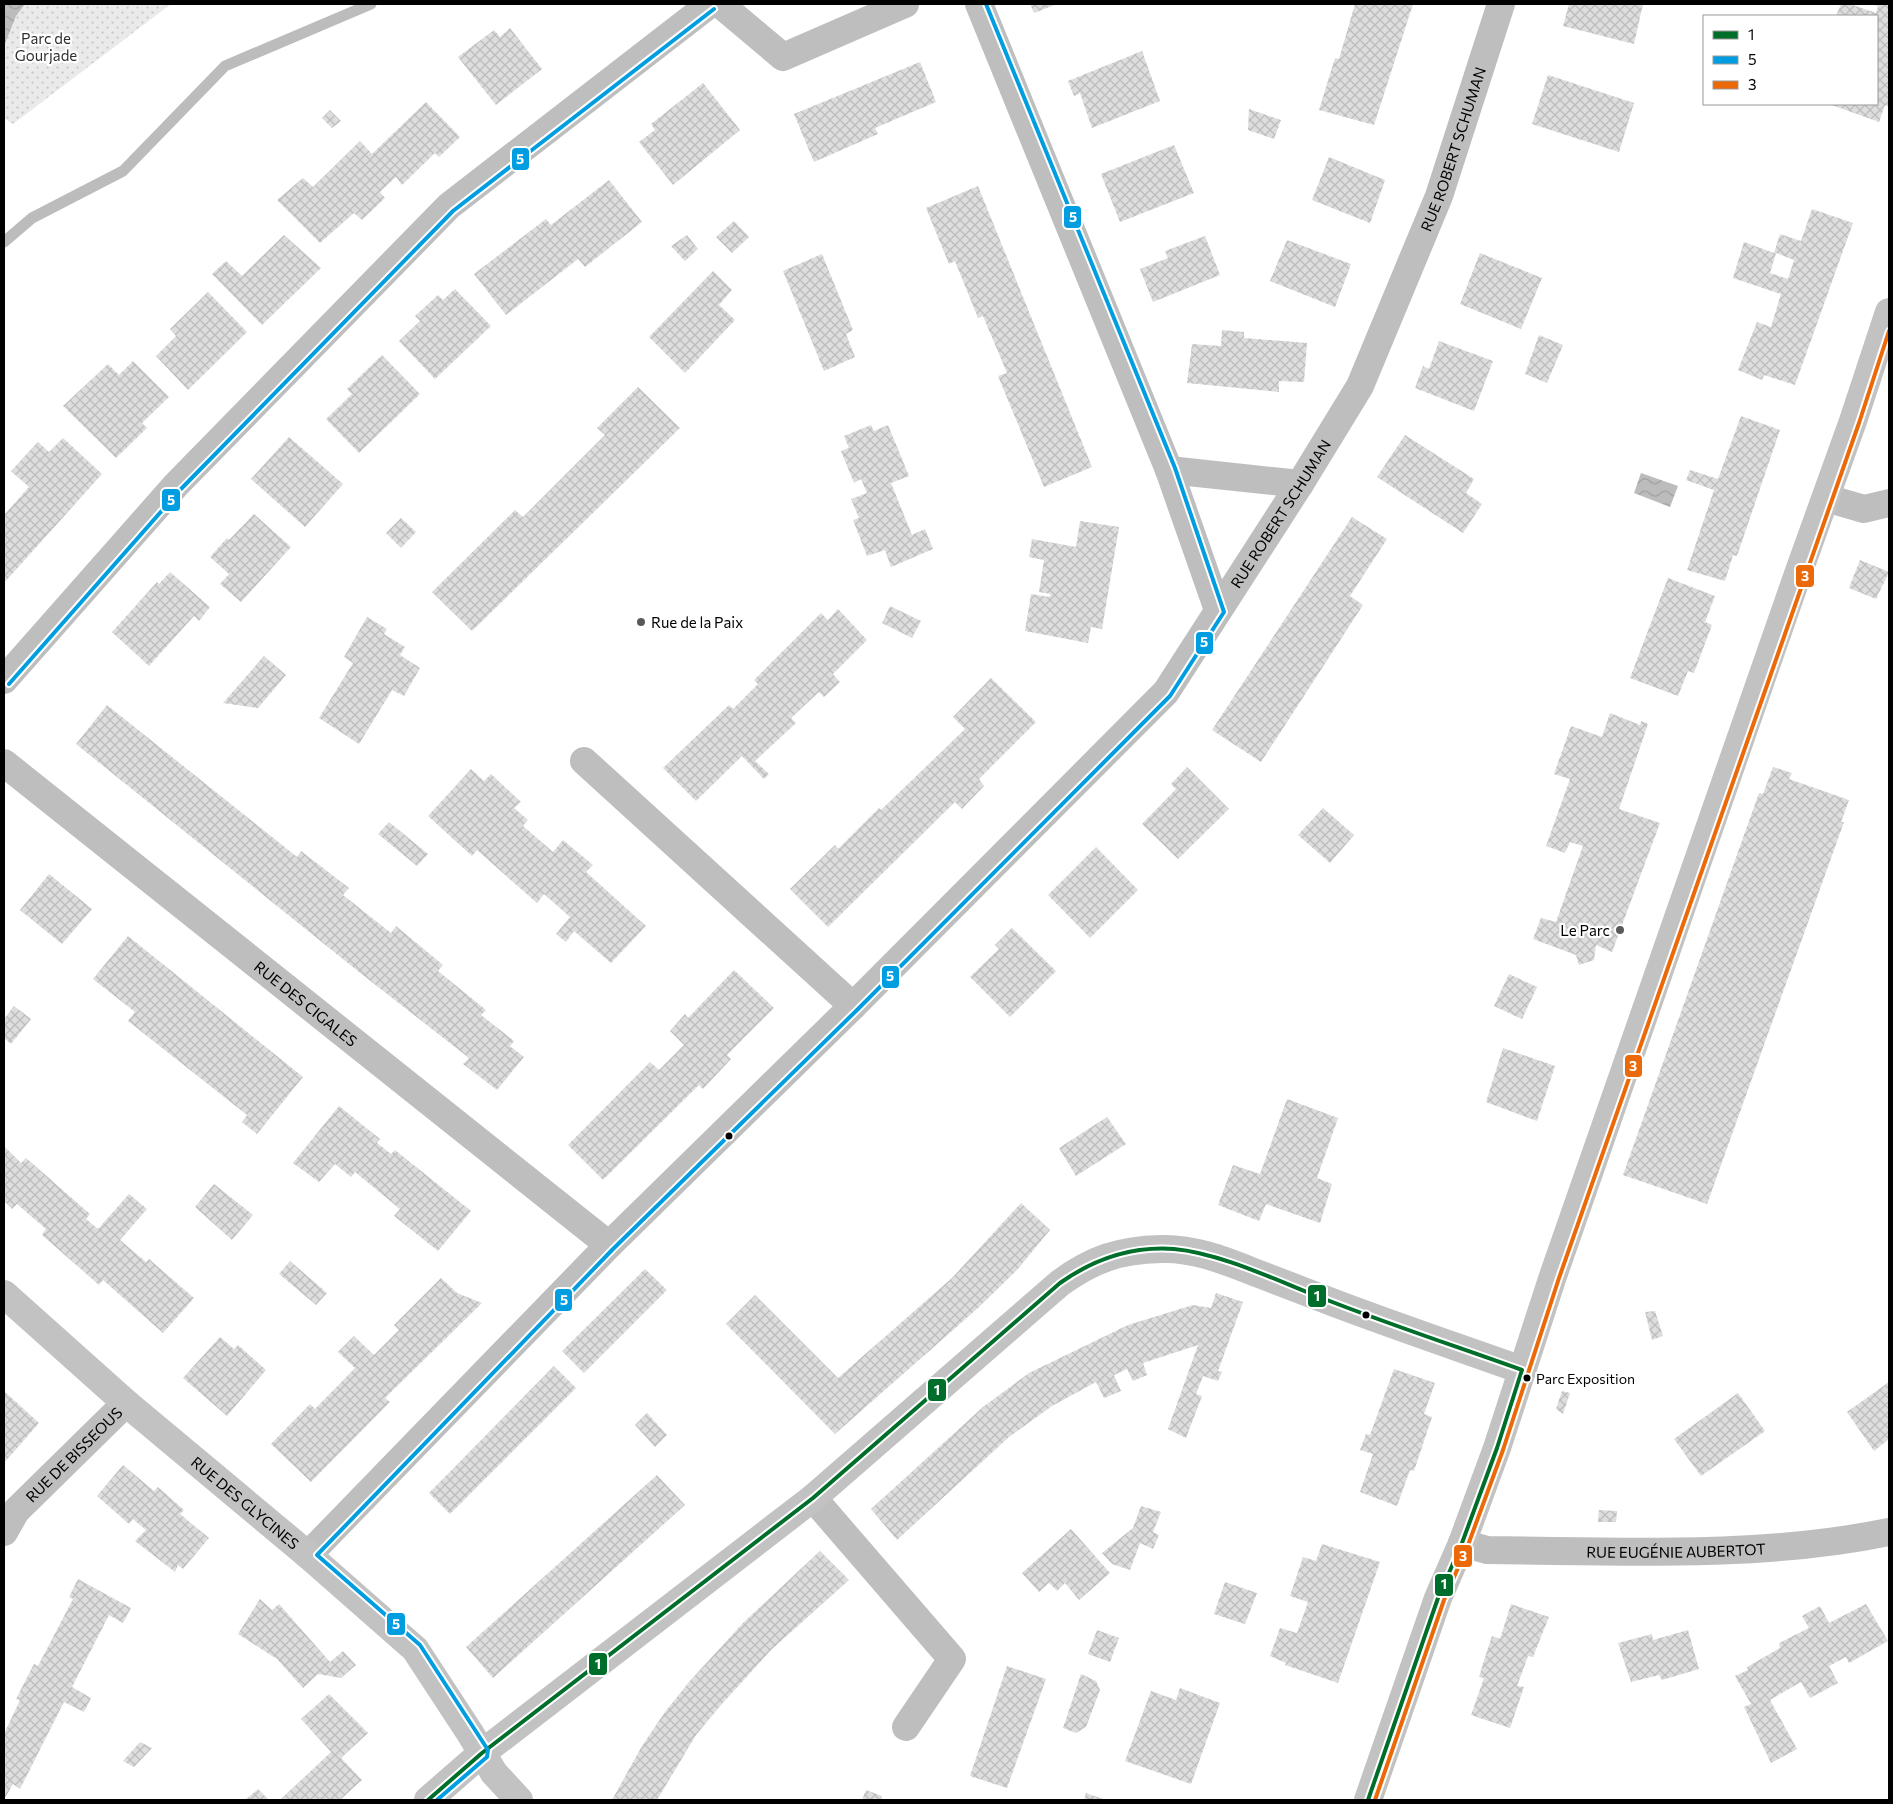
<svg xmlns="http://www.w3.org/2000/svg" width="1893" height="1804" viewBox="0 0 1893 1804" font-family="Commissioner,sans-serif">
  <defs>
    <pattern id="green-dots" width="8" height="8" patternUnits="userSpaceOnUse" patternTransform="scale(1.25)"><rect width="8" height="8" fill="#eaeaea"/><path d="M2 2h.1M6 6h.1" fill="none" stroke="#c7c7c7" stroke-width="1.8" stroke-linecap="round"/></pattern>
    <pattern id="water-waves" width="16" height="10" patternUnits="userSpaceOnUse" patternTransform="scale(1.25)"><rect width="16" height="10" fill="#bcbcbc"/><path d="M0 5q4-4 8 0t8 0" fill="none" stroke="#a0a0a0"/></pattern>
    <pattern id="building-cross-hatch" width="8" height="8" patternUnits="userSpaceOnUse" patternTransform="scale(1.25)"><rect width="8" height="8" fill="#ddd"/><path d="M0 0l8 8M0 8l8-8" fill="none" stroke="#bcbcbc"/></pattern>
  </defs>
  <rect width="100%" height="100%" fill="#fff"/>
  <!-- green -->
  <path fill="url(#green-dots)" d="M4,4H171L13,124L4,118Z"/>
  <!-- water -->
  <path fill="url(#water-waves)" d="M4,4H25L16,16L4,46Z
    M1641,473L1678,486L1670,507L1634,493Z"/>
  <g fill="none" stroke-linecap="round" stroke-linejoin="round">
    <!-- stream -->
    <path stroke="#bcbcbc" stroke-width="11" d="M4,242L32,218L123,171L225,66L371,4"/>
  </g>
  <!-- building -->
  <path fill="url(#building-cross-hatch)" fill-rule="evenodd" d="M1030,4H1057L1034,13Z
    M1355,4H1413L1374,125L1319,110L1335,58L1339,59Z
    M1569,4H1643L1634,44L1563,26Z
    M1841,4H1850L1876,13L1878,6L1872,4H1889V107L1885,105L1879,122L1829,104H1877V16H1836Z
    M510,28L542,69L496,105L458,57L494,30L500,37Z
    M1142,51L1160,101L1092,128L1080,93L1074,96L1068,81Z
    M920,62L936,102L875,128L878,134L814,162L794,114Z
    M1548,75L1634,103L1619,152L1532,124Z
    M703,83L740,130L673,185L639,142L655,130L651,124Z
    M426,102L460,137L439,157L435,153L402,185L396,177L380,192L385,198L362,220L354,213L320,243L277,200L303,178L313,187L360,141L372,154Z
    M1249,109L1281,120L1274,139L1248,130Z
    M330,110L341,121L332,128L322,118Z
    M1174,145L1194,193L1120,222L1101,174Z
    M1329,157L1385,180L1370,223L1312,200Z
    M609,180L642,222L585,267L578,259L506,315L474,274L546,219L551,225Z
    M978,186L1092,467L1044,487L998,376L1007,373L983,316L978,318L955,261L949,264L926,208Z
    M1812,209L1853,223L1795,385L1764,375L1762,380L1738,370L1757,322L1771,327L1781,294L1733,278L1744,242L1774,253L1780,234L1801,241ZM1776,253L1794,260L1788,279L1770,273Z
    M734,221L749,237L732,253L716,237Z
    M284,235L321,268L262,325L212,274L226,261L242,276Z
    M687,235L698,249L685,261L671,246Z
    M1205,236L1220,275L1153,302L1140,269L1168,258L1165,251Z
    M1287,240L1351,264L1335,307L1270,281Z
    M1480,253L1542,278L1521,329L1460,304Z
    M822,254L853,330L846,334L855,357L824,371L783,271Z
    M713,271L732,290L719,305L735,320L685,373L649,337Z
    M455,289L491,326L435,379L399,341L420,321L415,316L438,295L443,300Z
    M208,292L247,332L188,390L156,356L176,336L170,329Z
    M1222,330L1244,332V338L1307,343L1304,382L1279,381V392L1187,383L1192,344L1221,346Z
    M1539,335L1563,345L1547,383L1525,374Z
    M1439,341L1493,361L1474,411L1415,388L1423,366L1429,369Z
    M382,355L420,394L359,453L326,419L352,394L347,389Z
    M133,361L169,397L142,423L147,428L116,458L63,406L108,364L119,375Z
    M638,387L680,428L472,631L432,592L515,510L523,517L605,435L597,428Z
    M1741,416L1780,430L1737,556L1733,555L1725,581L1687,570L1714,490L1686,480L1690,470L1718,479Z
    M871,425L874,431L888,425L909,476L891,483L912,535L925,529L933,549L891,567L885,550L867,556L853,520L859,518L851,499L867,493L861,479L854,483L841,451L849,448L844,436Z
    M1405,435L1474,479L1466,493L1482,504L1463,533L1377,477Z
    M289,437L343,484L305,527L251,479Z
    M63,438L102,474L4,583V515L29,487L11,471L38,442L49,452Z
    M254,514L291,547L241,602L220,584L229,574L210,557L227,538L229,540Z
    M1352,517L1387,539L1350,596L1363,605L1261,762L1212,730Z
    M401,518L416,532L401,548L386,533Z
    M1080,521L1119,527L1102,629L1091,627L1088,643L1025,631L1031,594L1049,597L1051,594L1039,592L1044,560L1029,557L1032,539L1076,547Z
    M1860,560L1889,572L1876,599L1849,588Z
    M170,572L210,607L199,621L194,616L149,666L112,632L157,582L159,584Z
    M1668,578L1715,596L1705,622L1712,625L1694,673L1688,671L1678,696L1630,678Z
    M890,606L921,621L912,638L882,623Z
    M838,609L867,640L833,674L840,682L824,697L819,692L791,718L796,723L755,761L769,774L764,779L742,756L696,801L663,768L729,705L733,709L758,684L754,680L821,613L828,620Z
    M367,617L387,629L384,634L405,647L400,655L420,668L404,696L392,690L359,744L319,718L353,663L344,657Z
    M264,656L286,675L258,708L223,703Z
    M991,678L1036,722L979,779L984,786L962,809L955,802L828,927L790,889L835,845L838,849L879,808L881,810L965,729L953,717Z
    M107,705L297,857L301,851L349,888L343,895L391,933L396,926L443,965L438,971L486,1010L481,1015L514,1041L510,1046L524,1057L497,1090L463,1064L469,1058L359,972L76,744Z
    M1610,713L1640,725L1641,721L1648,724L1619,809L1660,823L1612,952L1596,945L1594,960L1579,965L1576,955L1533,939L1541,918L1556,922L1583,846L1570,842L1565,853L1546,846L1570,779L1554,774L1571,726L1602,737Z
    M1187,767L1229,809L1178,859L1142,824L1176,789L1171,784Z
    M1773,767L1792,773L1789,779L1849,800L1841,822H1844L1707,1204L1623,1175L1759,793L1763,794Z
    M471,769L484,781L491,774L521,802L514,808L528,820L523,826L553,852L563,840L593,865L586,872L646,926L611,963L574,931L566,942L556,934L570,917L544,894L537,903L477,850L472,856L428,816Z
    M1323,808L1354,835L1330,863L1298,835Z
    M389,822L428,854L417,866L378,834Z
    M1096,847L1138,890L1090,938L1048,895Z
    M49,874L92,909L62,944L20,910Z
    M1012,928L1056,971L1010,1017L970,977L999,949L995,945Z
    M128,936L303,1077L257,1134L242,1122L247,1115L128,1021L135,1012L93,979Z
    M734,970L774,1008L727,1055L731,1059L703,1089L699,1085L603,1180L568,1145L650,1062L659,1070L684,1045L670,1031L685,1014L688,1018Z
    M1509,974L1537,987L1522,1019L1494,1006Z
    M14,1006L31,1019L11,1044L4,1038V1019Z
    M1503,1048L1555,1066L1537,1121L1486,1102Z
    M1287,1099L1338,1118L1317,1178L1332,1184L1320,1223L1266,1204L1259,1221L1218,1205L1233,1165L1260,1174Z
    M339,1106L380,1139L377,1143L391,1154L395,1150L471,1211L438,1251L394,1216L400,1209L355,1172L351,1177L335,1164L319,1182L293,1163Z
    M1107,1117L1126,1144L1076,1176L1059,1148Z
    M4,1146L21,1163L26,1158L90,1214L86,1219L98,1229L129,1194L147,1209L120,1240L146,1262L149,1259L194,1298L163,1333L103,1280L99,1285L42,1235L46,1229L17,1204L12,1209L4,1201Z
    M214,1184L253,1215L232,1240L195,1207Z
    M1021,1203L1050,1230L1017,1270L978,1308L835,1434L726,1324L755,1295L838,1378L952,1278Z
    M290,1261L327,1293L316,1305L279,1274Z
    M645,1269L667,1290L584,1373L562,1351Z
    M441,1278L457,1293L482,1303L385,1398L390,1402L311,1482L271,1444L310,1404L315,1409L355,1368L338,1352L354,1336L374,1355L399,1330L394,1325Z
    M1216,1293L1243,1302L1218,1371L1222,1372L1218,1381L1203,1376L1196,1394L1202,1396L1186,1438L1168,1429L1198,1345L1143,1363L1147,1375L1133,1381L1127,1369L1114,1375L1121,1391L1104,1398L1096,1382L1052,1406L1009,1437L897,1540L871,1509L983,1407L1029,1373L1128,1325L1193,1305L1211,1308Z
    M1655,1311L1663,1336L1652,1340L1645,1312Z
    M220,1337L234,1349L238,1345L266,1370L227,1416L183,1378Z
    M554,1366L576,1388L450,1514L429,1493Z
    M1394,1369L1435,1383L1424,1414L1432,1417L1414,1471L1410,1470L1397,1506L1360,1492L1373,1454L1360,1450L1366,1434L1370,1435Z
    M1889,1382V1439L1874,1451L1847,1412Z
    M4,1391L39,1423L4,1463Z
    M1562,1391L1570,1393L1563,1414L1556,1409Z
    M1738,1393L1765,1431L1701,1476L1674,1439Z
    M647,1413L667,1435L655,1447L635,1425Z
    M123,1465L154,1491L158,1487L184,1510L180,1514L209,1538L183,1569L178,1565L175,1572L135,1541L146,1530L133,1519L129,1524L97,1496Z
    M657,1475L685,1505L493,1678L466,1647Z
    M1141,1506L1161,1512L1153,1532L1159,1535L1153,1549L1140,1543L1130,1570L1112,1564L1102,1553L1133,1528Z
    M1599,1510L1617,1511L1616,1522H1598Z
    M1071,1529L1110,1573L1079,1600L1065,1583L1057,1591L1049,1583L1039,1592L1022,1573Z
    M1322,1544L1380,1562L1338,1683L1285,1665L1286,1663L1270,1656L1280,1628L1297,1633L1308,1602L1290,1596L1303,1557L1316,1561Z
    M820,1551L849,1580L771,1650L721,1705L696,1735L657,1800H612L642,1746L665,1712L689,1682L743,1623Z
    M78,1579L131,1608L123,1623L109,1615L72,1687L91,1698L84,1712L64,1702L20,1789L13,1784L4,1800V1734L20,1700L16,1699L34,1664L38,1666L73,1599L69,1597Z
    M1225,1582L1257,1593L1245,1624L1214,1614Z
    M260,1599L272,1610L279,1604L330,1662L343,1651L356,1665L341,1678L318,1674L303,1688L277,1659L238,1634Z
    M1511,1604L1549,1617L1533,1657L1528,1656L1523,1670L1517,1686L1524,1687L1510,1728L1471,1715L1484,1678L1479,1677L1485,1657L1492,1636L1500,1639Z
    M1866,1604L1888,1641L1849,1663L1846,1657L1829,1666L1838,1683L1810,1698L1801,1682L1770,1700L1797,1749L1771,1763L1744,1707L1751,1704L1735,1676L1748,1670L1747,1667L1780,1648L1779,1643L1809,1628L1802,1616L1820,1606L1829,1623Z
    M1097,1630L1119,1638L1110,1662L1088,1654Z
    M1688,1630L1699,1669L1662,1680L1659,1675L1631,1682L1618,1643L1652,1634L1653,1640Z
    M1007,1666L1046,1679L1007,1788L970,1776Z
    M1081,1674L1096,1681L1100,1690L1086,1727L1076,1733L1063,1728Z
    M1180,1688L1220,1703L1191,1784L1125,1761L1151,1691L1176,1700Z
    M329,1694L368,1733L341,1758L362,1780L340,1800H280L331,1752L301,1719Z
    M140,1742L152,1748L134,1767L123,1761Z
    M258,1789L269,1800H245Z
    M866,1790L882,1796L881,1800H862Z
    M1086,1793L1106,1800H1084Z"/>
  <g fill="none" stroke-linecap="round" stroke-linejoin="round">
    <!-- street -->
    <g stroke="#bebebe" stroke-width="28">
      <path d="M720,4L783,57L905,4"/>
      <path d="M979,4L1169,470L1218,610"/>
      <path d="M1169,470L1300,484"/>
      <path d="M1826,498L1864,509L1889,503"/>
      <path d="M4,680L176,485L449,206L710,4"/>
      <path d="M584,761L853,1006"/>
      <path id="s1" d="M4,763L609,1245"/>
      <path d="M813,1498L952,1659L906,1727"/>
      <path id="s2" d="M4,1532L16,1511L126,1403"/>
      <path id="s3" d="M1462,1543L1487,1550C1621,1551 1757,1559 1889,1532"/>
      <path id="s4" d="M308,1555L609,1245L853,1006L1166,692L1300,484L1360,386L1439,196L1501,4"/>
    </g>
    <!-- secondary -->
    <g stroke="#c2c2c2" stroke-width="28">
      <path id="s5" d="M4,1294L126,1403L308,1555L415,1649L470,1733L494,1773L519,1800"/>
      <path d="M428,1800L482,1753L813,1498L1060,1283C1093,1259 1119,1250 1161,1249C1196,1248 1228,1262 1259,1274C1285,1284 1311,1294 1337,1304C1398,1327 1460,1348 1522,1370"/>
      <path d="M1368,1800L1438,1598L1462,1543L1497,1448L1553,1276L1799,571L1853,421L1889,312"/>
    </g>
    <defs>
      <path id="bus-1" d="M428,1800L482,1753L813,1498L1060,1283C1094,1259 1132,1246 1174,1249C1220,1253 1278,1281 1322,1298C1388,1324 1455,1346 1522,1370
        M1368,1800L1438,1598L1462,1543L1497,1448L1522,1370"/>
      <path id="bus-2" d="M9,684L181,489L453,211L714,9
        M437,1800L487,1757L488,1750L420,1645L317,1555L613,1249L857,1010L1170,696L1224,612L1175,468L986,4"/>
      <path id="bus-3" d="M1375,1800L1444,1600L1468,1545L1503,1450L1559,1278L1859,423L1889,331"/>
    </defs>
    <!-- bus-1 casing -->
    <use href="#bus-1" stroke="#fff" stroke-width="8"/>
    <!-- bus-2 casing -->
    <use href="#bus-2" stroke="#fff" stroke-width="8"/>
    <!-- bus-3 casing -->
    <use href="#bus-3" stroke="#fff" stroke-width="8"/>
    <!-- bus-1 -->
    <use href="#bus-1" stroke="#006e2b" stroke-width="4"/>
    <!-- bus-2 -->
    <use href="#bus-2" stroke="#009ee0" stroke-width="4"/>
    <!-- bus-3 -->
    <use href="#bus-3" stroke="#eb6909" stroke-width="4"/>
  </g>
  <!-- markers -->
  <g fill="#595959" stroke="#fff" stroke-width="2">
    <circle cx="641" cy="622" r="5"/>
    <circle cx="1620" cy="930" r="5"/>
  </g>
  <g fill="#000" stroke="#fff" stroke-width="2">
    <circle cx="729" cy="1136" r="4.5"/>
    <circle cx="1366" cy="1315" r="4.5"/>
    <circle cx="1527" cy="1378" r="4.5"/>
  </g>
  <g text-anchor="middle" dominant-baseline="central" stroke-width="4.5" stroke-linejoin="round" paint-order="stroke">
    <!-- bus labels -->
    <g font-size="14" fill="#000" stroke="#fff" text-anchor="start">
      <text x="1536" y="1378">Parc Exposition</text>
    </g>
    <!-- park labels -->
    <g font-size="15" fill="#303030" stroke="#fff">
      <text x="46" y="38">Parc de<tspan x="46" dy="17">Gourjade</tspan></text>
    </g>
    <!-- street labels -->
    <g font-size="15" fill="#000" stroke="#fff">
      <text stroke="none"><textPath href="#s4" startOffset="1834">RUE ROBERT SCHUMAN</textPath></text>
      <text stroke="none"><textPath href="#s4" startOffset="1429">RUE ROBERT SCHUMAN</textPath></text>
      <text stroke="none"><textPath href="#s1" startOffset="386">RUE DES CIGALES</textPath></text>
      <text stroke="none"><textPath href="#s2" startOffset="105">RUE DE BISSEOUS</textPath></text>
      <text stroke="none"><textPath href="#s5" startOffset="319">RUE DES GLYCINES</textPath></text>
      <text stroke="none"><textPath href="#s3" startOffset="215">RUE EUGÉNIE AUBERTOT</textPath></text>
    </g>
    <!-- poi labels -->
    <g font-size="15" fill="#000" stroke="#fff" text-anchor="start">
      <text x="651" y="622">Rue de la Paix</text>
      <text x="1610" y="930" text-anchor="end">Le Parc</text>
    </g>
  </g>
  <g stroke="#fff" stroke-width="2">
    <rect x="511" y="147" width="19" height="24" rx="5" fill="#009ee0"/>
    <rect x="1063" y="205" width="19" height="24" rx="5" fill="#009ee0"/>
    <rect x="161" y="488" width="20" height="24" rx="5" fill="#009ee0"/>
    <rect x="1795" y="564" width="20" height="24" rx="5" fill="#eb6909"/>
    <rect x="1195" y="631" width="19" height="24" rx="5" fill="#009ee0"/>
    <rect x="881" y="965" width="19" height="24" rx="5" fill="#009ee0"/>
    <rect x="1624" y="1054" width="19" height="24" rx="5" fill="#eb6909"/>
    <rect x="1307" y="1284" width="20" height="24" rx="5" fill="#006e2b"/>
    <rect x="554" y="1288" width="19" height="24" rx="5" fill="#009ee0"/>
    <rect x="927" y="1378" width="20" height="24" rx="5" fill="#006e2b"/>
    <rect x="1453" y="1544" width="20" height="24" rx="5" fill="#eb6909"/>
    <rect x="1434" y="1573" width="20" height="24" rx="5" fill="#006e2b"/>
    <rect x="386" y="1612" width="20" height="24" rx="5" fill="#009ee0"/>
    <rect x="588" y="1652" width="20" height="24" rx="5" fill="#006e2b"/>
  </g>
  <g font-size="14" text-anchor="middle" font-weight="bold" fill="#fff">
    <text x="520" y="164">5</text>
    <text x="1073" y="222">5</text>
    <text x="171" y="505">5</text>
    <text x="1805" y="581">3</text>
    <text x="1204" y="647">5</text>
    <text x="890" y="981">5</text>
    <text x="1633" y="1071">3</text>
    <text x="1317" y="1301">1</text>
    <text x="564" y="1305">5</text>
    <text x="937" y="1395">1</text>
    <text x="1463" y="1561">3</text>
    <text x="1444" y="1589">1</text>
    <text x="396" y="1629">5</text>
    <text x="598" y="1669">1</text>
  </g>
  <!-- border -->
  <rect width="1893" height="1804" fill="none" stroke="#000000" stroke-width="10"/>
  <!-- legend -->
  <rect x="1703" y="15" width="175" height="90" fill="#ffffff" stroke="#999999"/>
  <rect x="1713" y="31" width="25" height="8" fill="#006e2b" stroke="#999999"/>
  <text x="1748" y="40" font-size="15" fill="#000000">1</text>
  <rect x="1713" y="56" width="25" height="8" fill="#009ee0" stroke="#999999"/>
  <text x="1748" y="65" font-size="15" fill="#000000">5</text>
  <rect x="1713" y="81" width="25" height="8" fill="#eb6909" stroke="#999999"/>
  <text x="1748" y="90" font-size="15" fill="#000000">3</text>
</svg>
